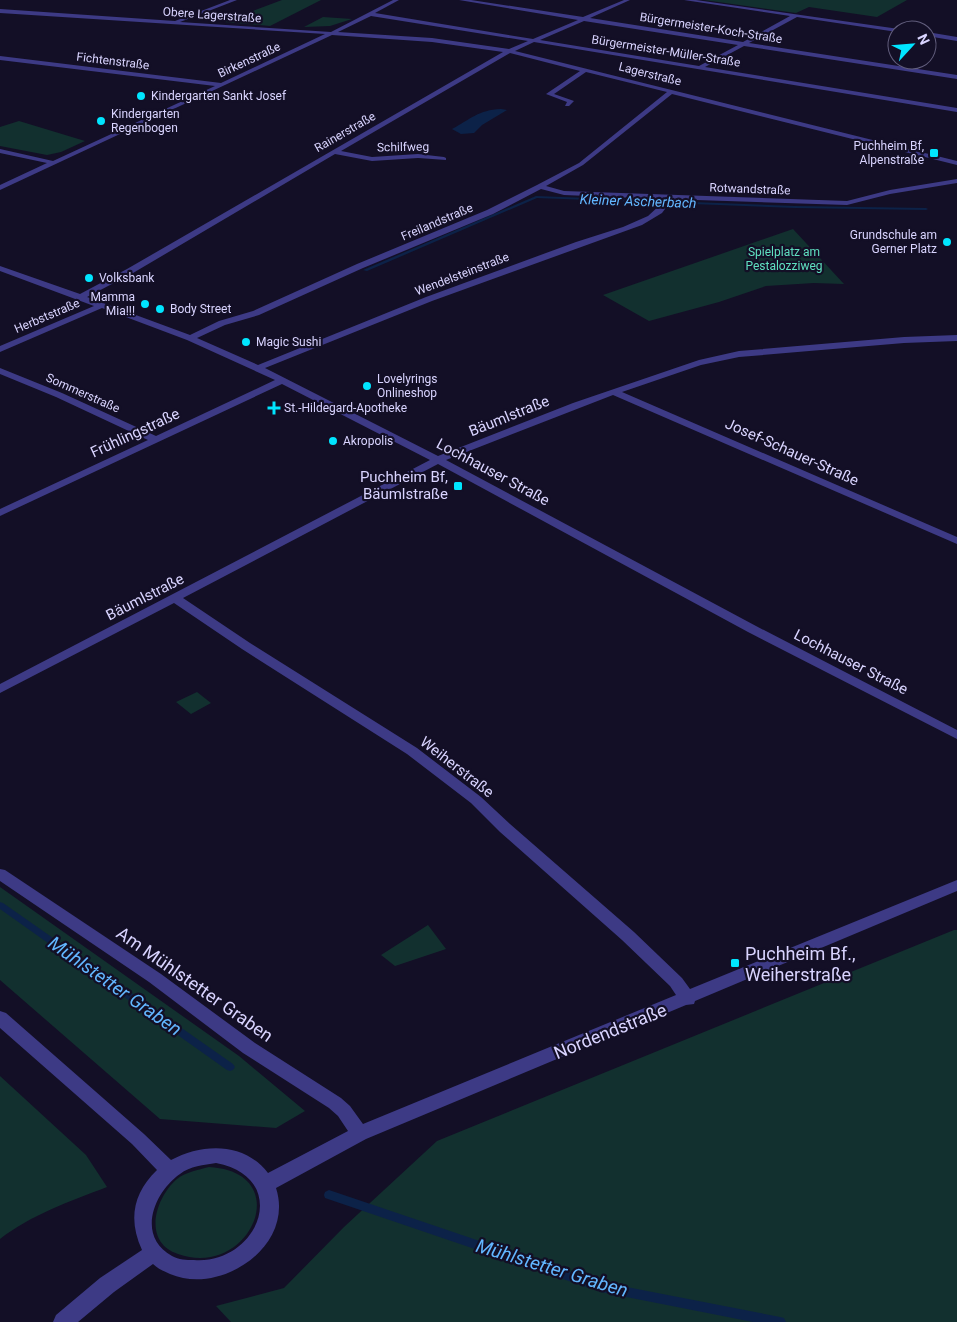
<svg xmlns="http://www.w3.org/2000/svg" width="957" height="1322" viewBox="0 0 957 1322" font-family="Roboto,sans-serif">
  <rect width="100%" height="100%" fill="#130f26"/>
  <!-- green -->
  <path fill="#12302f" d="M282,0H321L270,26L224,22Z
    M704,0H907L877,17L809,7L796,13Z
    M323,17L352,19L330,26L304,27Z
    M19,121L85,141L61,152L47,155L0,146V127Z
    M793,229L844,284L814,283L766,286L719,302L649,321L603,295Z
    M197,692L211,703L191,714L176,702Z
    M0,887L239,1056L305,1111L276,1128L160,1119L0,980Z
    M428,925L446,949L395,966L381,955Z
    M954,930H957V1322H231L216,1306L284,1288L344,1227L437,1141Z
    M0,1076L86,1155L107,1187C70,1201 31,1215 0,1239Z
    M209,1167C297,1172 250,1280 178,1254C142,1242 155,1198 177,1179C186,1172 198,1170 209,1167Z"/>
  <!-- water -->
  <path fill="#0c2248" d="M501,109L507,110L482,125L474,133L461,134L452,129C471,119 478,110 501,109Z"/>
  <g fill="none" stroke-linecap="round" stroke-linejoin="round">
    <!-- stream -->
    <path fill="#0c2248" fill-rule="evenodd" d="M536,196L795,206L926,208L928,209L926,210L795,208L537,198L367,271L363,270Z
      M0,902L3,903L233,1064L235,1067L233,1070L230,1071L227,1070L0,909Z
      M329,1190L601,1282L780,1317L784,1318L786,1322H753L601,1292L325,1198L324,1195L325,1192Z"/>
    <!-- minor -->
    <path fill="#3d3a85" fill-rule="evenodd" d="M230,0H237L180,22L331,32L393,0H399L375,13L533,39L578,20L459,0H471L583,17L624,0H630L590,18L743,42L790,16L684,0H696L899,29L897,32L797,17L749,43L957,75V79L744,46L705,67L957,108V112L534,42L515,51L957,161V165L672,94L583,165L546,186L564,191L847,201L890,190L957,179V183L890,194L847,205L667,199L668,205L662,213L642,225L432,301L265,368L438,456L573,403L699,360L739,351L904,337L957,335V341L904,343L739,357L701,365L622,392L957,537V544L613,395L446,460L756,626L957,730V739L748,632L438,464L183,598L250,643L417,748L481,797L510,824L634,932L682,978L690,989L957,880V891L695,1001L694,1004L686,1005L366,1139L276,1188C295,1246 221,1296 170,1274C164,1271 158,1269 153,1264L114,1292L78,1322H53L56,1315L100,1278L142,1250C128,1220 133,1193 157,1170L132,1144L0,1028V1011L6,1013L144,1134L171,1160C203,1143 244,1142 268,1173L348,1131L338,1116L329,1108L243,1053L149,982L0,881V869L5,870L161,974L255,1043L341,1098L350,1106L363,1124L676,995L670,986L622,940L500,832L471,803L407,754L242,649L174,603L0,693V684L430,460L282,384L0,516V509L148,440L56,397L0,374V368L62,393L156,436L275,380L187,340L102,308L0,352V346L94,306L0,271V266L80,294L127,269L503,52L432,42L332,35L0,190V185L47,163L0,153V149L53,161L215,86L0,60V56L221,83L325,34L0,13V9L175,21ZM371,16L528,41L509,49L432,38L338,32ZM584,21L738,45L699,66L540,40ZM510,53L580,71L546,94L567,102L565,106H569L574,101L554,94L586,72L667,92L579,163L537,185L487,210L357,264L253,311L219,321L190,335L87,297L133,273L335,154L372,161L418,158L446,160V158L444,157L418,154L372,157L341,151ZM541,189L564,195L660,199V205L648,216L623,227L576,242L426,297L258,365L197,338L225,325L259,315L363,268L493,214ZM216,1163C293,1178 258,1265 194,1260C186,1260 179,1260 172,1256C136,1236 154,1192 180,1174C190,1166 204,1165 216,1163Z
      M927,32L957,37V41L927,36Z"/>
  </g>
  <!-- markers -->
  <g fill="#00e5ff" stroke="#130f26" stroke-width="2">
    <circle cx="141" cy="96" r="5"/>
    <circle cx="101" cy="121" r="5"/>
    <rect x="929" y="148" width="10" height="10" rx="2.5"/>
    <circle cx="947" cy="242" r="5"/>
    <circle cx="89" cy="278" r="5"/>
    <circle cx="145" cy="304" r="5"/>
    <circle cx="160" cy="309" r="5"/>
    <circle cx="246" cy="342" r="5"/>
    <circle cx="367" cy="386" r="5"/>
    <path d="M271.5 400.5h5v5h5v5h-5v5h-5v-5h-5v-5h5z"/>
    <circle cx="333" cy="441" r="5"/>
    <rect x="453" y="481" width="10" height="10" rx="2.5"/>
    <rect x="730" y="958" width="10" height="10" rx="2.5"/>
  </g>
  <g text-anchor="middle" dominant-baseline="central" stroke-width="4.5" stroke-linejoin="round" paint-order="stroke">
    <!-- far-street labels -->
    <g font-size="12" fill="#d9d4ff" stroke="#130f26">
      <text transform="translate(212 15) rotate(4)">Obere Lagerstraße</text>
      <text transform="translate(711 28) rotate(9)">Bürgermeister-Koch-Straße</text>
      <text transform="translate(666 51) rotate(9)">Bürgermeister-Müller-Straße</text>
      <text transform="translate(249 60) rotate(-25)">Birkenstraße</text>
      <text transform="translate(113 61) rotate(7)">Fichtenstraße</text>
      <text transform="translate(650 74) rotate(14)">Lagerstraße</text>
      <text transform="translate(345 132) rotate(-30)">Rainerstraße</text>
      <text transform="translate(403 147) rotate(-1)">Schilfweg</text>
      <text transform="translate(750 189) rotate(2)">Rotwandstraße</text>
      <text transform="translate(437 222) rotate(-23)">Freilandstraße</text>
      <text transform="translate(462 274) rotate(-21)">Wendelsteinstraße</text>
      <text transform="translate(47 316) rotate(-23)">Herbststraße</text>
      <text transform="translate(83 393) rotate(24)">Sommerstraße</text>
    </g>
    <!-- far-poi labels -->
    <g font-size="12" fill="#d9d4ff" stroke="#130f26" text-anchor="start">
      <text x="151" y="96">Kindergarten Sankt Josef</text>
      <text x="111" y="114">Kindergarten<tspan x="111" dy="14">Regenbogen</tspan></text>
      <text x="924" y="146" text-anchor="end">Puchheim Bf,<tspan x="924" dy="14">Alpenstraße</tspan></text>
      <text x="937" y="235" text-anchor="end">Grundschule am<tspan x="937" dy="14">Gerner Platz</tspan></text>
      <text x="99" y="278">Volksbank</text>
      <text x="135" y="297" text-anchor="end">Mamma<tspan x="135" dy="14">Mia!!!</tspan></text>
      <text x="170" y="309">Body Street</text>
      <text x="256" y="342">Magic Sushi</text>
      <text x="377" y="379">Lovelyrings<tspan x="377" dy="14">Onlineshop</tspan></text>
      <text x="284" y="408">St.-Hildegard-Apotheke</text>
      <text x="343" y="441">Akropolis</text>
    </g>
    <!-- far-park labels -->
    <g font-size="12" fill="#5fe0c0" stroke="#130f26">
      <text x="784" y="252">Spielplatz am<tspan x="784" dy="14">Pestalozziweg</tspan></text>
    </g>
    <!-- far-water labels -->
    <g font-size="14" font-style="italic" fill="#62b6ff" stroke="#130f26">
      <text transform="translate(638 201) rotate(2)">Kleiner Ascherbach</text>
    </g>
    <!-- street labels -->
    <g font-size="15" fill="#d9d4ff" stroke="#130f26">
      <text transform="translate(509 416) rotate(-22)">Bäumlstraße</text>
      <text transform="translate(135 433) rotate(-25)">Frühlingstraße</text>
      <text transform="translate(792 452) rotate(24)">Josef-Schauer-Straße</text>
      <text transform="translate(493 472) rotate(28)">Lochhauser Straße</text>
      <text transform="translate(145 597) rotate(-27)">Bäumlstraße</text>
      <text transform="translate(851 662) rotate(27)">Lochhauser Straße</text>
      <text transform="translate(457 767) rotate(38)">Weiherstraße</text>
    </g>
    <!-- poi labels -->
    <g font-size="15" fill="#d9d4ff" stroke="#130f26" text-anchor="end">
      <text x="448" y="477">Puchheim Bf,<tspan x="448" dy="17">Bäumlstraße</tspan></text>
    </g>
    <!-- near-poi labels -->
    <g font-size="18" fill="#d9d4ff" stroke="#130f26" text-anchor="start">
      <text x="745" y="953">Puchheim Bf.,<tspan x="745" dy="21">Weiherstraße</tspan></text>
    </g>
    <!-- near-street labels -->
    <g font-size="18" fill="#d9d4ff" stroke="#130f26">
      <text transform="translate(195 984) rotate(35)">Am Mühlstetter Graben</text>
      <text transform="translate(610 1031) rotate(-22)">Nordendstraße</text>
    </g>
    <!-- near-water labels -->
    <g font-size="19" font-style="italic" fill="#62b6ff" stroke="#130f26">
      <text transform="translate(115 986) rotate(35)">Mühlstetter Graben</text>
      <text transform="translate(552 1268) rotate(17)">Mühlstetter Graben</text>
    </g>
  </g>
  <!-- north arrow -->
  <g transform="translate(912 45) rotate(64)"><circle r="24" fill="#130f26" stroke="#625e7d"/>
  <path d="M0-4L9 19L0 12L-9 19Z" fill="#00e5ff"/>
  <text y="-8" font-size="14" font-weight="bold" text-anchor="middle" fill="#d9d4ff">N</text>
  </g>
</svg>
